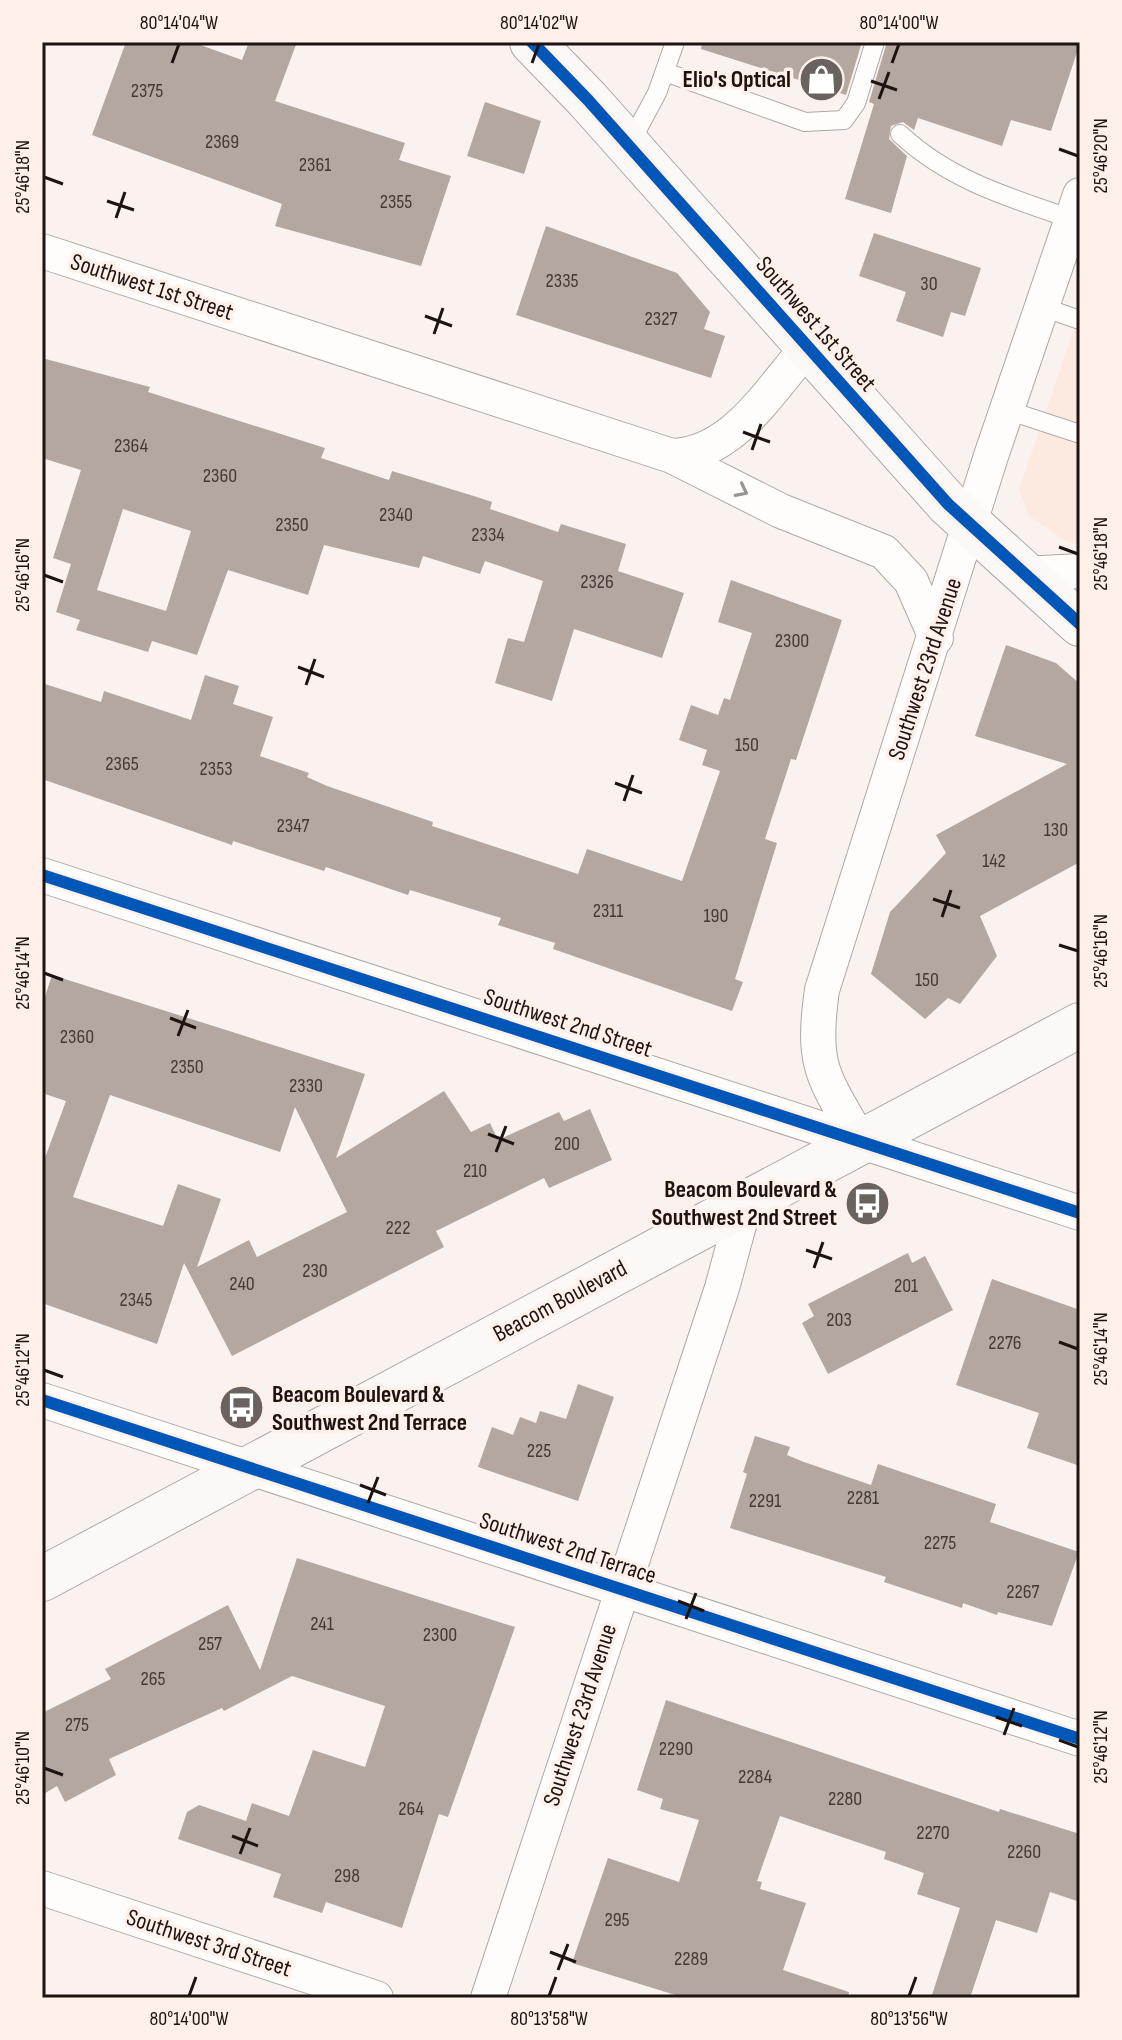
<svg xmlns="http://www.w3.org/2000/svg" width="1122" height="2040" viewBox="0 0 1122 2040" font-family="'Sofia Sans Condensed',sans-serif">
  <rect width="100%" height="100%" fill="#faf2ee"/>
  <!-- built -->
  <path fill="#fceae1" d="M1080,311V545L1066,541L1029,516L1019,490Z"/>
  <!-- building -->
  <path fill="#b4a7a0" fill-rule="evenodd" d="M126,42H192L242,60L249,42H297L275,101L405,143L399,160L451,176L421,266L275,226L282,204L92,135Z
    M702,42H862L846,95L701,49Z
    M887,42H1080V43L1051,131L1011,120L1002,146L918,118L914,130L903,122L891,126L889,139L907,156L891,213L845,199L874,104L869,102Z
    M485,102L541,121L524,174L467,156Z
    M546,226L677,273L710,312L704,329L725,336L711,378L516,315Z
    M874,233L981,268L965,316L951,312L943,337L896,321L906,292L859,276Z
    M42,358L150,387L148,392L325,448L321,458L389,480L392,471L477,497L492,502L490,509L558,532L561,524L626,544L618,571L684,593L662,658L574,629L552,701L495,683L508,638L524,642L543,581L485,561L480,574L423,556L419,568L324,545L308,595L228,570L197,655L152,641L148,652L76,630L80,620L56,612L71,564L53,558L81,470L42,458ZM123,509L191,531L166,611L97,590Z
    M731,580L842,620L796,760L791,759L765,839L777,843L735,979L743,982L732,1011L553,949L555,943L498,925L501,918L410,890L408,895L326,867L324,871L233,841L232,845L42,779V683L101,702L104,691L191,720L205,675L239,686L233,704L273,717L260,756L309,773L307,777L327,786L433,822L432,826L578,874L587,849L682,881L720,771L702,765L707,750L679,740L691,705L718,715L724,698L730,700L752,633L718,622Z
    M1006,645L1056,663L1080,684V862L980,916L997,956L960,1004L948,998L925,1019L871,974L890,912L946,853L936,835L1067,764L975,736Z
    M52,975L365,1074L336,1158L444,1091L471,1132L490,1123L498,1140L559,1112L564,1121L590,1109L612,1160L549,1188L544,1178L436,1231L444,1247L232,1356L184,1263L157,1344L42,1303V1166L66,1101L42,1093V1006ZM110,1095L280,1152L295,1107L347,1212L257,1257L249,1240L197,1267L221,1199L178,1184L163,1226L73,1197Z
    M908,1253L912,1263L925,1256L953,1310L828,1374L802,1323L814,1316L808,1304Z
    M992,1279L1080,1310V1466L1027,1448L1039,1413L956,1385Z
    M578,1384L614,1397L578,1501L478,1467L492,1427L513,1435L520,1417L536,1423L540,1411L566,1419Z
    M755,1436L790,1447L787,1455L804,1462L871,1485L878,1464L996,1504L990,1522L1079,1552L1052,1626L998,1612L997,1615L963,1603L962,1608L884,1582L886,1577L730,1528L747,1474L743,1472Z
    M297,1558L515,1627L448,1817L439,1814L402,1928L326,1902L322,1913L273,1897L281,1874L178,1839L187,1812L199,1805L246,1821L252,1803L289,1816L313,1750L365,1767L385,1706L292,1676L224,1711L222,1708L109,1759L116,1775L65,1802L57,1786L42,1795V1713L111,1679L105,1669L228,1605L260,1670Z
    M666,1700L999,1812L1000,1809L1080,1834V1902L1050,1892L1037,1933L996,1920L970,1998H931L960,1908L917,1894L924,1873L884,1859L886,1852L780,1816L757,1881L762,1882L760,1889L806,1903L783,1970L849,1992L848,1998H685L572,1963L608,1858L679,1882L699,1820L660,1809L663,1799L637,1790Z"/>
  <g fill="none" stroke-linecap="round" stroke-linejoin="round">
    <defs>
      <path id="service" d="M665,72L805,122L844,120L856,103L875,42
        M900,134C949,180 1010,198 1072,219
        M629,145L657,93L675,42
        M1042,307L1080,320
        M1007,410L1080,434"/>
      <path id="minor" d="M42,251L672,456L781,511L884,552L911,581L936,638
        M672,456C734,454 770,389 808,347
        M1023,574L1080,571
        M42,875L1080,1213
        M860,1141C823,1076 811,1067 822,990L991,456L1080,195
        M42,1400L1080,1739
        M42,1888L376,1998
        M488,1998L722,1288L745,1203"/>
      <path id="secondary" d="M532,42L588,100L948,504L1080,624
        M42,1579L1080,1025"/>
    </defs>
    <!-- service casing -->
    <use href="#service" stroke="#afa8a4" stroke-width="20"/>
    <!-- minor casing -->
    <use href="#minor" stroke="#afa8a4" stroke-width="36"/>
    <!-- secondary casing -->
    <use href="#secondary" stroke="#afa8a4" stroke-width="46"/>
    <!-- service -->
    <use href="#service" stroke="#fefdfc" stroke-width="18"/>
    <!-- minor -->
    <use href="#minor" stroke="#fefdfc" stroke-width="34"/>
    <!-- secondary -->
    <use href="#secondary" stroke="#fcf8f6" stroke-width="44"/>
    <defs>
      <path id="cycleway" d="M532,42L588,100L948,504L1080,624
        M42,875L1080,1213
        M42,1400L1080,1739"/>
    </defs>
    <!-- cycleway casing -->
    <use href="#cycleway" stroke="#fff0e9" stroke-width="17"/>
    <!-- cycleway -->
    <use href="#cycleway" stroke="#0057b8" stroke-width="12"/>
  </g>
  <!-- one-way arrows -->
  <defs><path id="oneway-chevron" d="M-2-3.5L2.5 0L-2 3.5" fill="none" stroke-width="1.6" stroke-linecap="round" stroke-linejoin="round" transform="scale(2)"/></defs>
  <use stroke="#999492" href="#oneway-chevron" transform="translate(742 491) rotate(27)"/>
  <!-- ticks -->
  <path fill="none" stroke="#1d1411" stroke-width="3" d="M172,63L179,44M532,63L539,44M892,63L899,44M871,81L897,90M879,99L889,72M1059,149L1078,156M44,177L63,184M107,201L134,210M116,218L125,192M425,316L452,326M434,334L443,308M743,432L770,442M752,450L761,424M1059,547L1078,554M44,575L63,582M298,667L324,677M306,685L315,659M615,783L642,793M624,801L633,775M933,899L960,908M942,917L951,890M1059,945L1078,951M44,973L63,980M170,1018L196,1028M178,1036L188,1010M488,1134L514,1144M496,1152L506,1126M806,1250L832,1259M814,1268L823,1242M1059,1342L1078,1349M44,1370L63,1377M360,1485L386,1495M368,1503L378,1477M678,1601L704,1611M686,1619L696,1593M996,1717L1022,1726M1004,1735L1014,1708M1059,1740L1078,1747M44,1768L63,1775M232,1836L258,1846M240,1854L250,1828M550,1952L576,1962M558,1970L568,1944M189,1996L196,1977M549,1996L556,1977M909,1996L916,1977"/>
  <!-- icons -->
  <defs>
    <symbol id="shop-disc" viewBox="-11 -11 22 22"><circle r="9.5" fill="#6a625e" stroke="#fff0e9"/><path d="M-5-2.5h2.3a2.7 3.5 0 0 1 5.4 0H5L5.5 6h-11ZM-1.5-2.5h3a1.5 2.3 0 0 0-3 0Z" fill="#fff"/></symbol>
    <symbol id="bus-disc" viewBox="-11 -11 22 22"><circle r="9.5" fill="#6a625e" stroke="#fff0e9"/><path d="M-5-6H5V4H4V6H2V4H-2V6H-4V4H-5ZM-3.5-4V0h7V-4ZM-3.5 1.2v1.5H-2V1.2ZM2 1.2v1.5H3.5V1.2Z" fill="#fff"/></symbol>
  </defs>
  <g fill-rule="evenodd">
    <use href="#shop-disc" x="796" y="54" width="51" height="51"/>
    <use href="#bus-disc" x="842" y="1178" width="51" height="51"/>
    <use href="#bus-disc" x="216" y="1382" width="51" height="51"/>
  </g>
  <g text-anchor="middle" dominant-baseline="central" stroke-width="7" stroke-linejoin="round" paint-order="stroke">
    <!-- number labels -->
    <g font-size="20" fill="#433935">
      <text x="147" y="91">2375</text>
      <text x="222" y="142">2369</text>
      <text x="315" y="165">2361</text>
      <text x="396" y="202">2355</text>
      <text x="562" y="281">2335</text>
      <text x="929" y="284">30</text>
      <text x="661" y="319">2327</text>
      <text x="131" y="446">2364</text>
      <text x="220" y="476">2360</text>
      <text x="396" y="515">2340</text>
      <text x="292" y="525">2350</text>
      <text x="488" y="535">2334</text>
      <text x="597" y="582">2326</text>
      <text x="792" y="641">2300</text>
      <text x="747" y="745">150</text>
      <text x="122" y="764">2365</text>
      <text x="216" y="769">2353</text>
      <text x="293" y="826">2347</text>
      <text x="1056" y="830">130</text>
      <text x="994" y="861">142</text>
      <text x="608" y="911">2311</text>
      <text x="716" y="916">190</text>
      <text x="927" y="980">150</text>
      <text x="77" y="1037">2360</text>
      <text x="187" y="1067">2350</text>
      <text x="306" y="1086">2330</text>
      <text x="567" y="1144">200</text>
      <text x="475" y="1171">210</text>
      <text x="398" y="1228">222</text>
      <text x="315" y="1271">230</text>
      <text x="242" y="1284">240</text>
      <text x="906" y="1286">201</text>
      <text x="136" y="1300">2345</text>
      <text x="839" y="1320">203</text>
      <text x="1005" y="1343">2276</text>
      <text x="539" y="1451">225</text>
      <text x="863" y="1498">2281</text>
      <text x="765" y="1501">2291</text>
      <text x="940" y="1543">2275</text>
      <text x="1023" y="1592">2267</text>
      <text x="322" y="1624">241</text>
      <text x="440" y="1635">2300</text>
      <text x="210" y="1644">257</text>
      <text x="153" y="1679">265</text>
      <text x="77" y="1725">275</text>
      <text x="676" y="1749">2290</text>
      <text x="755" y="1777">2284</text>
      <text x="845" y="1799">2280</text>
      <text x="411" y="1809">264</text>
      <text x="933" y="1833">2270</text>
      <text x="1024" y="1852">2260</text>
      <text x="347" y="1876">298</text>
      <text x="617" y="1920">295</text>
      <text x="691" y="1959">2289</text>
    </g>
    <!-- poi labels -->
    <g font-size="24" font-weight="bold" fill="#1d1411" stroke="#fff0e9" text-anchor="end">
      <text x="791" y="79">Elio's Optical</text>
      <text x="837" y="1189">Beacom Boulevard &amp;<tspan x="837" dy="28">Southwest 2nd Street</tspan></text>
      <text x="272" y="1394" text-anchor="start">Beacom Boulevard &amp;<tspan x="272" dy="28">Southwest 2nd Terrace</tspan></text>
    </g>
    <!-- street labels -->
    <g font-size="24" fill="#1d1411" stroke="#fff0e9">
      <text transform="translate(152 287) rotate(18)">Southwest 1st Street</text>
      <text transform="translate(816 324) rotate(49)">Southwest 1st Street</text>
      <text transform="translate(925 669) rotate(-72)">Southwest 23rd Avenue</text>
      <text transform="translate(568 1023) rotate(18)">Southwest 2nd Street</text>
      <text transform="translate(560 1301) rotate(-28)">Beacom Boulevard</text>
      <text transform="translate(568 1548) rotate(18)">Southwest 2nd Terrace</text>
      <text transform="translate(580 1715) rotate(-72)">Southwest 23rd Avenue</text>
      <text transform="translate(209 1943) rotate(18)">Southwest 3rd Street</text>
    </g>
  </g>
  <!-- border -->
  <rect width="1122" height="2040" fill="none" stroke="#fff0e9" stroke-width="88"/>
  <rect x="44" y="44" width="1034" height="1952" fill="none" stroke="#1d1411" stroke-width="3"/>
  <g font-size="20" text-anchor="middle" fill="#1d1411">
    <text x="179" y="29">80°14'04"W</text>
    <text x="539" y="29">80°14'02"W</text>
    <text x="899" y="29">80°14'00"W</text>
    <text transform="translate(1100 156) rotate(-90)" y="7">25°46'20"N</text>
    <text transform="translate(22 177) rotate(-90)" y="7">25°46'18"N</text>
    <text transform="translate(1100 554) rotate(-90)" y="7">25°46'18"N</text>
    <text transform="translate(22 575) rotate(-90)" y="7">25°46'16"N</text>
    <text transform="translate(1100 951) rotate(-90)" y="7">25°46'16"N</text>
    <text transform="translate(22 973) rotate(-90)" y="7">25°46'14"N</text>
    <text transform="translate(1100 1349) rotate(-90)" y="7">25°46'14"N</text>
    <text transform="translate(22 1370) rotate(-90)" y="7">25°46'12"N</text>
    <text transform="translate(1100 1747) rotate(-90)" y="7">25°46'12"N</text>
    <text transform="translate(22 1768) rotate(-90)" y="7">25°46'10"N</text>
    <text x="189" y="2025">80°14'00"W</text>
    <text x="549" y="2025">80°13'58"W</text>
    <text x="909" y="2025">80°13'56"W</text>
  </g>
</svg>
